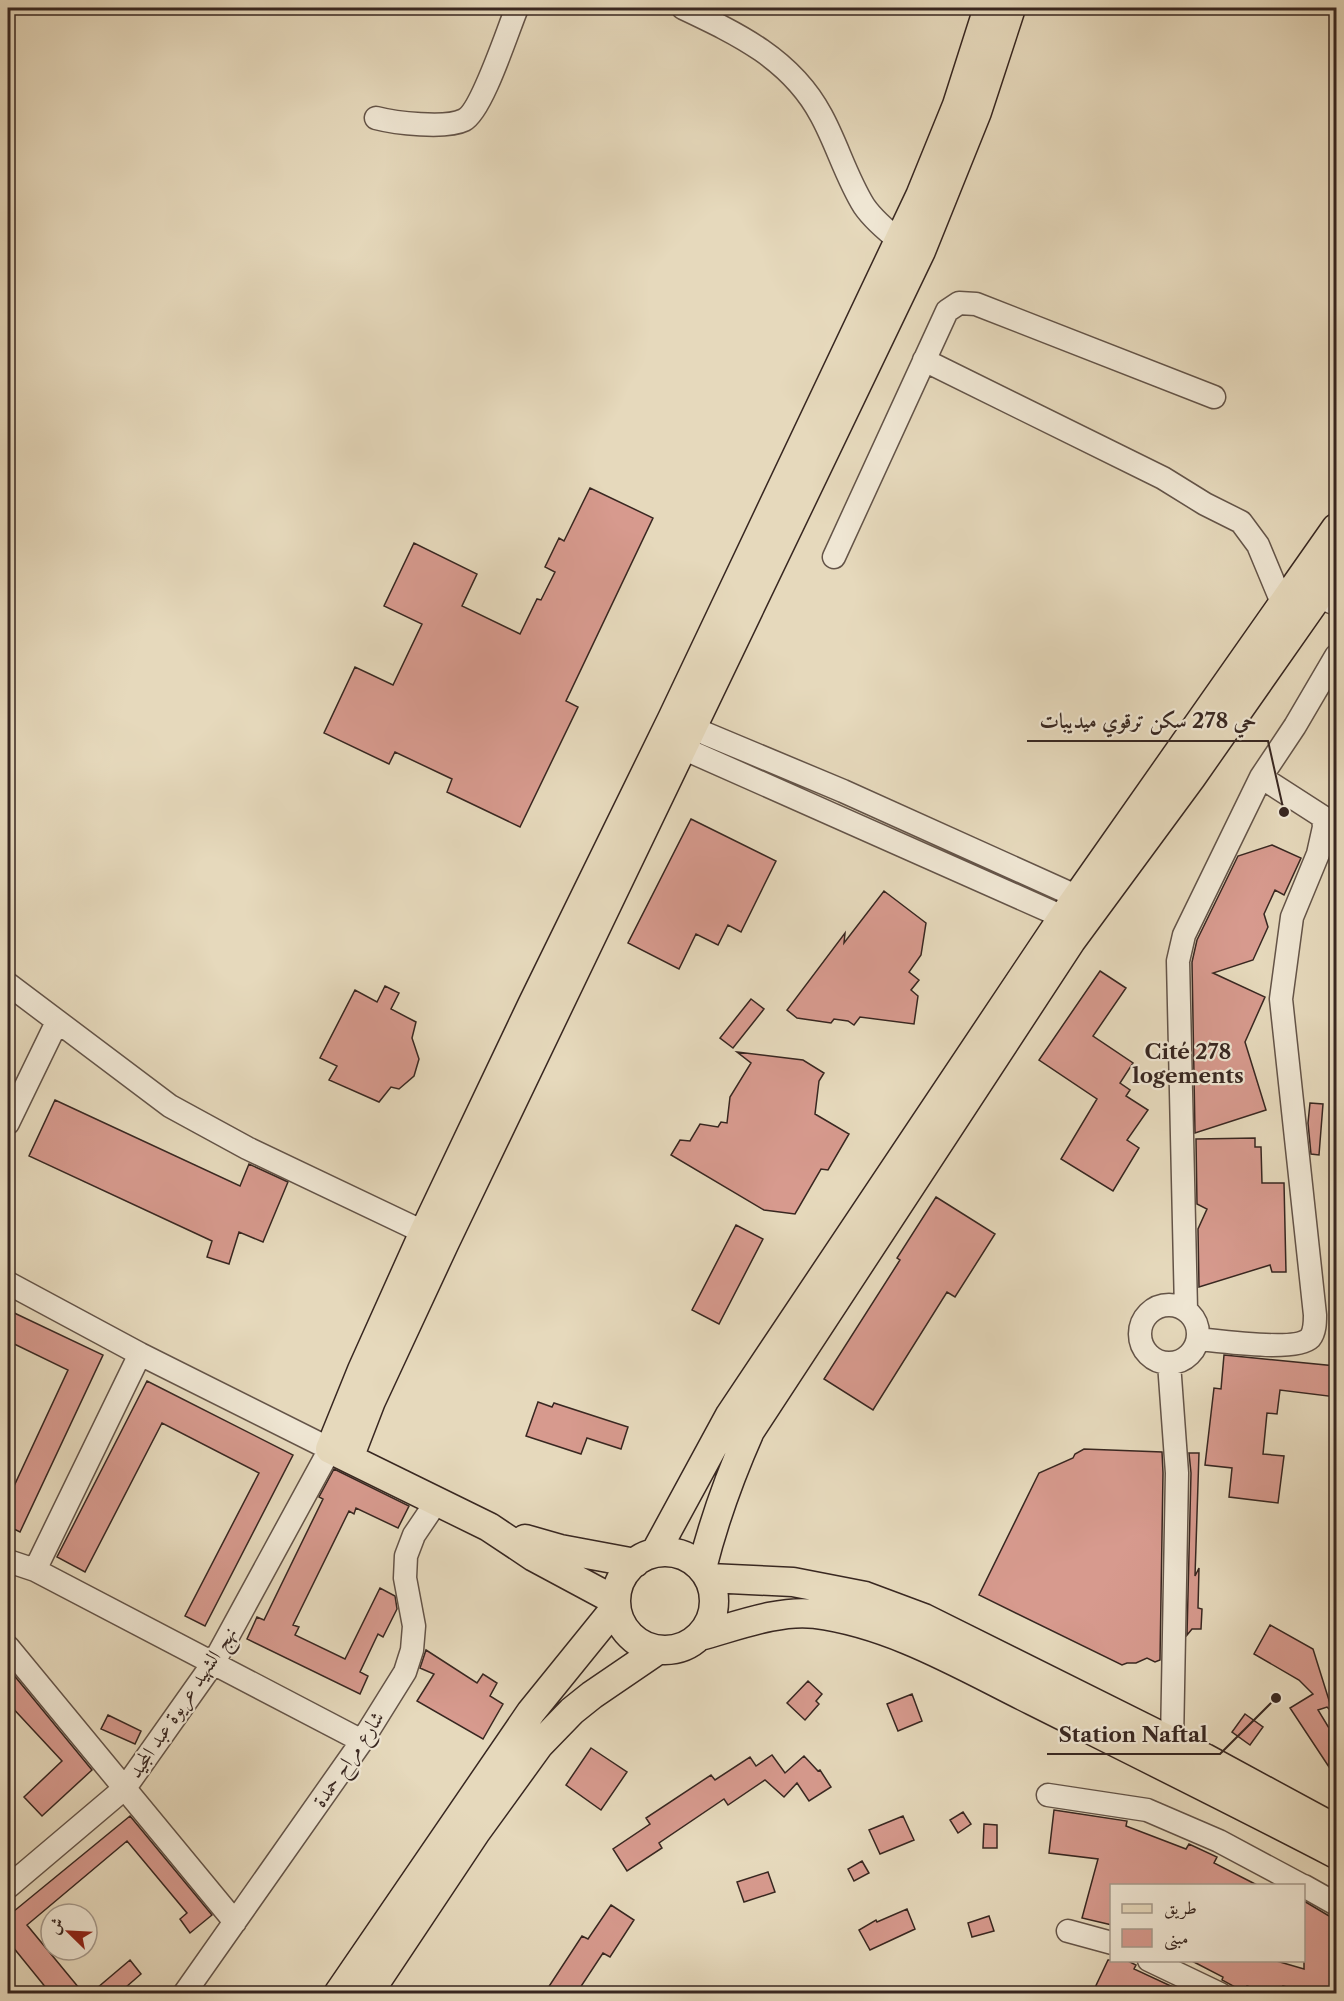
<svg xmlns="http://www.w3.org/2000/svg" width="1344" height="2001" viewBox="0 0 1344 2001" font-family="'Libre Caslon Text',Amiri,serif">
  <rect width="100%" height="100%" fill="#e6d9bc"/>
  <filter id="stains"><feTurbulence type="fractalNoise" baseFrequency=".00333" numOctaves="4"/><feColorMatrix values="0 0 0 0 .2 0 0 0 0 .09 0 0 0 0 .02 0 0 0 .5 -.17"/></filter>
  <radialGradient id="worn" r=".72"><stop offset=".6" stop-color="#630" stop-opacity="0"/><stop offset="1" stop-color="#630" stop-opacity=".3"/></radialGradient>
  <!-- building -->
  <path fill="#d79a8e" stroke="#382721" stroke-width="1.5" d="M590,488L653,518L566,701L578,707L520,827L447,792L452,779L395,752L389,764L324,733L355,667L393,685L422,624L384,606L414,543L477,574L462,606L520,634L537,599L541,600L555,572L545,567L559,538L564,541Z
    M691,819L776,861L741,932L728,925L718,945L696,934L679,969L628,943Z
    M1272,845L1301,858L1284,895L1275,890L1264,914L1268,927L1253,960L1213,973L1265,997L1245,1042L1266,1110L1195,1133L1192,962L1197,940L1238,856Z
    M884,891L926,923L921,955L909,972L919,980L911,990L918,996L914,1024L860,1017L854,1025L848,1021L834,1019L831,1023L797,1018L787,1010L845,933L844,943Z
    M1100,971L1126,988L1093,1036L1133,1063L1120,1083L1130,1090L1126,1096L1148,1110L1127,1140L1139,1148L1113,1191L1061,1159L1097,1099L1039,1060Z
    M385,986L399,993L391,1009L416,1022L412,1038L419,1059L414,1076L399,1089L391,1087L379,1102L329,1080L337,1066L320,1058L355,990L377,1002Z
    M751,999L764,1009L733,1048L720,1038Z
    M737,1052L803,1060L824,1073L819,1081L815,1114L849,1134L828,1170L821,1169L795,1214L764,1210L671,1155L680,1140L690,1141L700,1124L718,1127L721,1122L727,1123L730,1097L751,1063Z
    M55,1100L240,1186L249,1164L288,1182L263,1242L239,1232L229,1264L207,1257L212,1241L29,1156Z
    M1310,1103L1323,1104L1319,1155L1311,1154L1308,1123Z
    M1255,1138V1147H1261L1262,1183H1284L1286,1272H1272L1270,1265L1199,1287L1198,1229L1207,1209L1197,1204L1196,1139Z
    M936,1197L995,1234L955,1297L947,1292L873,1410L824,1379L900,1260L897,1258Z
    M736,1225L763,1239L719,1324L692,1310Z
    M8,1310L103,1355L20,1532L8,1526V1499L68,1370L8,1341Z
    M1224,1355L1336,1366V1397L1280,1390L1277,1414L1267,1413L1263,1454L1284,1456L1278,1503L1229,1497L1232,1468L1205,1465L1214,1388L1221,1389Z
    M147,1381L293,1455L205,1626L185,1616L259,1473L162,1423L85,1572L57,1557Z
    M538,1402L552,1407L554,1403L628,1427L621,1449L587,1438L581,1454L526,1436Z
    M1084,1449L1162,1452L1163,1473L1160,1660L1155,1662L1147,1658L1136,1663H1127L1122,1665L979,1595L1039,1473L1073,1458L1075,1454Z
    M1189,1453H1199L1195,1576L1199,1568L1198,1608L1202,1609L1201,1629H1192L1187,1635L1191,1473Z
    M334,1469L409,1506L398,1528L356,1508L354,1514L349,1511L293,1625L299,1627L295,1635L345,1659L380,1588L395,1596L397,1609L383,1637L378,1634L360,1672L368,1676L360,1694L247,1639L257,1617L264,1620L323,1499L319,1497Z
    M1270,1625L1313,1649L1333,1713L1327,1707L1318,1710L1329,1728V1767L1290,1708L1313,1694L1299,1680L1254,1654Z
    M426,1650L477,1683L483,1674L497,1683L490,1696L503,1704L483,1739L417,1701L434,1674L420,1668Z
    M8,1668L92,1770L42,1816L24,1797L62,1761L8,1703Z
    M808,1681L822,1694L816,1701L819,1704L805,1720L787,1703Z
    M912,1694L922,1721L898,1731L887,1704Z
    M1245,1714L1263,1727L1250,1745L1232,1732Z
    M108,1715L141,1731L135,1744L101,1729Z
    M591,1748L627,1772L601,1810L566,1785Z
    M772,1755L785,1773L804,1756L818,1771L820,1770L831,1787L809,1801L797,1783L784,1797L765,1780L728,1805L724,1799L659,1843L662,1848L627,1871L613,1849L650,1824L646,1818L711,1775L715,1780L750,1757L756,1766Z
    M1054,1810L1127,1821L1126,1826L1186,1849L1189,1844L1217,1857L1214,1863L1259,1886H1112V1925L1082,1918L1098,1859L1049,1853Z
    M963,1812L971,1824L958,1833L950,1820Z
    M130,1816L212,1915L190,1933L180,1919L187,1913L127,1841L27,1925L84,1994H51L8,1941V1916Z
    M903,1816L914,1840L880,1854L869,1830Z
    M984,1824L997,1825V1848H983Z
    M862,1861L869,1873L854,1881L848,1869Z
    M768,1872L775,1892L744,1902L737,1882Z
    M1304,1901L1329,1916L1336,1917V1988L1329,1994H1311L1283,1986L1281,1994H1272L1247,1986L1244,1992L1222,1980L1223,1977L1190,1960H1273L1304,1969Z
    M611,1905L634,1920L610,1957L603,1953L576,1994H544L582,1936L588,1939Z
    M907,1909L915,1929L870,1950L859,1930L876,1920L877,1922Z
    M989,1916L994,1931L972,1937L968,1923Z
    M130,1960L141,1974L118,1994H90Z
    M1108,1960H1126L1136,1965L1134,1969L1188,1994H1092Z"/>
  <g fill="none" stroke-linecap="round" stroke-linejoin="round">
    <defs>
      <path id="minor" d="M683,8C738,34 791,59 821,115C837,144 846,177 864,206C873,219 887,231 900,241
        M376,118C395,123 446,129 464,120C482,111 508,29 517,8
        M924,360L1163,478L1205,504L1241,522L1258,545L1283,605
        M834,557L947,311L959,303L976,304L1214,397
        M1319,597L1336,604
        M678,722L843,791L1078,897
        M669,742L1063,917
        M8,984L170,1106L247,1148L438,1239
        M8,1123L57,1022
        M8,1283L140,1354L330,1449L214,1662L125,1788L8,1887
        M1140 1334a29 29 0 1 1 58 0a29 29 0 1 1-58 0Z
        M1186,1310L1178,961L1184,935L1261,777L1295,726L1336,656
        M1198,1339C1219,1341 1296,1352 1310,1338C1315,1332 1315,1322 1315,1315L1281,999L1292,917L1318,854L1324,827L1323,817L1261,777
        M1169,1363L1177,1473L1172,1742
        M8,1561L35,1570L362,1741
        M35,1570L140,1354
        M8,1647L235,1922
        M1048,1795L1147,1810L1219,1841L1303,1886
        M1304,1886L1336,1904
        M1068,1931L1112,1943
        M1149,1960L1220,1994
        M184,1994L362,1741L405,1672L412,1650L414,1626L405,1578L406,1556L414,1535L437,1501"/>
      <path id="major" d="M349,1458L371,1401L445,1242L921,251L977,112L1011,8
        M525,1539L560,1549L635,1563
        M616 1601a49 49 0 1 1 98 0a49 49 0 1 1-98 0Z
        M655,1553L730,1415L1063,917L1336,528
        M702,1568C714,1520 730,1476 750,1431L1071,941L1191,778L1336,571
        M709,1578L793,1582L865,1596L924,1618L1205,1758L1336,1829
        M616,1601L534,1557L489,1527L330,1449L362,1370L424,1232L532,1005L672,719L920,196L957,105L988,8
        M700,1636C734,1627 780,1609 815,1614C893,1624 964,1667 1033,1701C1135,1752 1236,1802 1336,1854
        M338,1994L531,1712L616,1607
        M368,1994L476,1832L539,1745L572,1711L592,1695L658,1650"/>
    </defs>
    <!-- minor casing -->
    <use href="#minor" stroke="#645448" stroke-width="25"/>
    <!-- major casing -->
    <use href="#major" stroke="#382721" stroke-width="31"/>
    <!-- minor -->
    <use href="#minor" stroke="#efe6d3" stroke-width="22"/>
    <!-- major -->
    <use href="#major" stroke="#e6d9bc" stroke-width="28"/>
  </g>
  <g text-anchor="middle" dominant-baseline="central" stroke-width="4.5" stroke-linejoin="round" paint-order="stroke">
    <!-- street labels -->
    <g font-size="20" fill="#382721" stroke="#efe6d3">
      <text transform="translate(182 1702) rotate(-56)">نهج الشهيد عريوة عبد المجيد</text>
      <text transform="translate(348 1759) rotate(-56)">شارع مراح حمدة</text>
    </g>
    <!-- neighbourhood labels -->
    <g font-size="21" font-weight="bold" fill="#382721" stroke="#efe6d3">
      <text x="1188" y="1051">Cité 278<tspan x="1188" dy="24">logements</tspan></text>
    </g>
  </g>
  <!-- callouts -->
  <path fill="none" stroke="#382721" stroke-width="2" d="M1284 812L1268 741H1027M1276 1698L1220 1754H1047"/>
  <g fill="#382721" stroke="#efe6d3" stroke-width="2">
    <circle cx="1284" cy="812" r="6"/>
    <circle cx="1276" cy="1698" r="6"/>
  </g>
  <g font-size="21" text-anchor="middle" font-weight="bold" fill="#382721" stroke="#efe6d3" stroke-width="4.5" stroke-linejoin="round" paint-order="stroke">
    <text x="1148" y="728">حي 278 سكن ترقوي ميديبات</text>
    <text x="1133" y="1742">Station Naftal</text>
  </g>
  <!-- margin -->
  <rect width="1344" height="2001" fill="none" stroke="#e6d9bc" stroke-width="30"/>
  <rect x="9" y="9" width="1326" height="1983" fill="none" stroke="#382721" stroke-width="3"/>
  <rect x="15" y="15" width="1314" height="1971" fill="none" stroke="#382721" stroke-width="1.5"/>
  <!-- legend -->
  <rect x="1110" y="1884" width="195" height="78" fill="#efe6d3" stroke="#a69a8c" stroke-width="1.5"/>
  <rect x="1122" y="1904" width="30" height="9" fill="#e6d9bc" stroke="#a69a8c" stroke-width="1.5"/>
  <text x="1164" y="1914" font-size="18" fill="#382721">طريق</text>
  <rect x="1122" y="1929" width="30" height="18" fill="#d79a8e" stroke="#a69a8c" stroke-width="1.5"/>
  <text x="1164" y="1944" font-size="18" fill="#382721">مبنى</text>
  <!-- north arrow -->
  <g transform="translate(69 1932) rotate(294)"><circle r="28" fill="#efe6d3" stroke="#a69a8c" stroke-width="1.5"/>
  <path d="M0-4.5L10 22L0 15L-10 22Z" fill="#8f2418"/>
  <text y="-9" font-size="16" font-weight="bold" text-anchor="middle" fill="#382721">ش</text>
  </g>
  <rect width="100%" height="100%" filter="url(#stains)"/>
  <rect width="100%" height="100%" fill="url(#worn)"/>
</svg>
